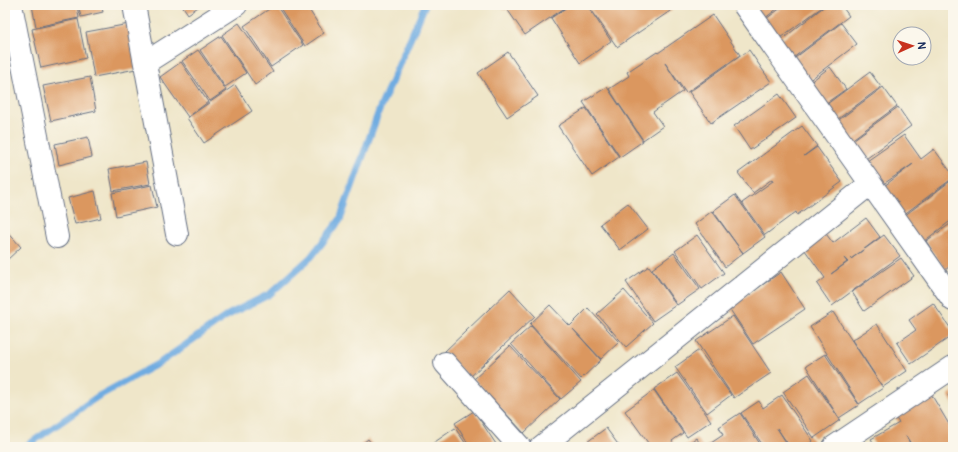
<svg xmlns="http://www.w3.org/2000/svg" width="958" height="452" viewBox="0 0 958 452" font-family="Pangolin,sans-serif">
  <rect width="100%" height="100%" fill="#fbf7ec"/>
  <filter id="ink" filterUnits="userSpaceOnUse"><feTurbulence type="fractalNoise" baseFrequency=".025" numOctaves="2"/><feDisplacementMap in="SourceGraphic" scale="8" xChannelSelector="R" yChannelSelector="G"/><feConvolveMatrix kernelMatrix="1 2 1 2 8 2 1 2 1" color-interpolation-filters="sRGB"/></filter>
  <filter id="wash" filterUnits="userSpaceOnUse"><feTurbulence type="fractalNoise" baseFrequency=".012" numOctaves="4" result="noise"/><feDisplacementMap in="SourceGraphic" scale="16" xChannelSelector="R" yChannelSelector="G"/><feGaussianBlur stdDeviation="0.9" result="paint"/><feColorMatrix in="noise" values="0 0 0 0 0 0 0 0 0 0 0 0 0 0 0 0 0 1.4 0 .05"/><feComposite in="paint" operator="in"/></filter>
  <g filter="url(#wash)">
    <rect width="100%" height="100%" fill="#efe6c9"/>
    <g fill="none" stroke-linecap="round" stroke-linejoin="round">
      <!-- stream -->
      <path stroke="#70ace1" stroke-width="7" d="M25,447L97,397L161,362L228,315L270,294L311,257L340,220L380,108L425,5"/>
    </g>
    <g id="blocks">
      <!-- building -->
      <path fill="#db975f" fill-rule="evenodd" d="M32,5H77L79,18L36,27Z
        M78,5H101L103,12L81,17Z
        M182,5H201L188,14Z
        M275,5H276L303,45L271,67L244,26Z
        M278,5H306L324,33L305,46Z
        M500,5H512L504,10Z
        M514,5H569L525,35L507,9Z
        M570,5H587L611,41L580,63L551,18Z
        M588,5H679L617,47Z
        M747,5H782L760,22Z
        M785,5H825L773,43L759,24Z
        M826,5H841L849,16L789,61L776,44Z
        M713,15L740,55L686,93L665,63L683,91L653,112L663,126L643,140L609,89L629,76L627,72L657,52L658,53Z
        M78,19L86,58L41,68L32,29Z
        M239,23L273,72L255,85L222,35Z
        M841,23L857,44L807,82L791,61Z
        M129,24L136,69L94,77L86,32Z
        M221,36L246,73L225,87L200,50Z
        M198,50L226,90L210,101L182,61Z
        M749,50L771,82L711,123L689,92Z
        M508,52L538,96L507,117L478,73Z
        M181,62L208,102L188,117L160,77Z
        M830,67L846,89L825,104L809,83Z
        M870,72L881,87L834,122L823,107Z
        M90,77L96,111L51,121L43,86Z
        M235,85L252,111L204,143L187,118Z
        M607,87L643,141L620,157L583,102Z
        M883,87L897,106L850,141L836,122Z
        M779,94L796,118L750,150L734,126Z
        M898,107L911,126L859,164L846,145Z
        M586,108L619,157L592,176L558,126Z
        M802,126L817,146L804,156L817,147L842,182L797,215L796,212L765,235L742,203L773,181L772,179L753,193L738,173Z
        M904,135L921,159L934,149L953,175V178L899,218L879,190L913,164L876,189L860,166Z
        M88,137L92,157L59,165L55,144Z
        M5,142L10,147L5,151Z
        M146,162L150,184L113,191L109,169Z
        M953,179V219L919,245L900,219Z
        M152,185L157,207L116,216L112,193Z
        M95,191L101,218L75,224L68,198Z
        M735,195L765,237L743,253L713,211Z
        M628,203L648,229L620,250L600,224Z
        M712,211L743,253L725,267L695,224Z
        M866,218L880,237L851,259L884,235L900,256L832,306L817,284L825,278L802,246L823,230L833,243ZM844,258L848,262L831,274L847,262Z
        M953,222V264L945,270L926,241Z
        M5,229L21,247L7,260L5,258Z
        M697,235L724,273L702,289L675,251Z
        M674,253L700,289L677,305L652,269Z
        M901,258L914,276L864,311L852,292Z
        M649,266L676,305L653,321L626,282Z
        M781,272L805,309L753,344L729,308Z
        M510,289L535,316L469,378L444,352Z
        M624,290L653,323L626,347L597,314Z
        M933,303L953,332V335L911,364L897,343L916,330L909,320Z
        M550,305L570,326L588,308L619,342L601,359L573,329L601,360L581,379L530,324Z
        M833,312L883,388L859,404L810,327Z
        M733,316L771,373L734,398L696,341Z
        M877,324L907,371L883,387L852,340Z
        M531,326L581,382L561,399L511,344Z
        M510,346L560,399L524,433L474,379Z
        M699,350L731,395L707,413L675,367Z
        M825,354L859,405L839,418L806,366Z
        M677,373L711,421L687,437L654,389Z
        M809,374L840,420L814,438L783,392Z
        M654,390L683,433L672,441L676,447H651L625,411Z
        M953,392V404L948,395Z
        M931,394L953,431V447H913L906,436L912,447H876L871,439L899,423L895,417Z
        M782,395L813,441L804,447H790L777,428L789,447H764L741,413L759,401L763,408Z
        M474,411L498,447H470L455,423Z
        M740,413L762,447H705L723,435L719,427Z
        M455,428L468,447H434L432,444Z
        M606,428L620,447H591L587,442Z
        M696,438L703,447H683Z
        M368,439L374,447H358Z"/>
    </g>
  </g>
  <g filter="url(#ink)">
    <use href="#blocks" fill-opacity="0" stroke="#656f83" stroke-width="1"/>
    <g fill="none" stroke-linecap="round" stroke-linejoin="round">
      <defs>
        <path id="minor" d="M11,5L57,237
          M134,5L177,234
          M744,5L953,300
          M145,63L236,5
          M445,363L520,447
          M541,447L870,184
          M834,447L953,367"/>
      </defs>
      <!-- minor casing -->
      <use href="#minor" stroke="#656f83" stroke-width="24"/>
      <!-- minor -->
      <use href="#minor" stroke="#fff" stroke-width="22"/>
    </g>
  </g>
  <!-- margin -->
  <rect width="958" height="452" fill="none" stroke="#fbf7ec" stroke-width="20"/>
  <!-- north arrow -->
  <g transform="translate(912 46) rotate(87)"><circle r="19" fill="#fbf7ec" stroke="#a1a7b3"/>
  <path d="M0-3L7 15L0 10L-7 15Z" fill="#c8321e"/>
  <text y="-6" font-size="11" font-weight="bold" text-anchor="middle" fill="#1b2f5e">N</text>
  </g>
</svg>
